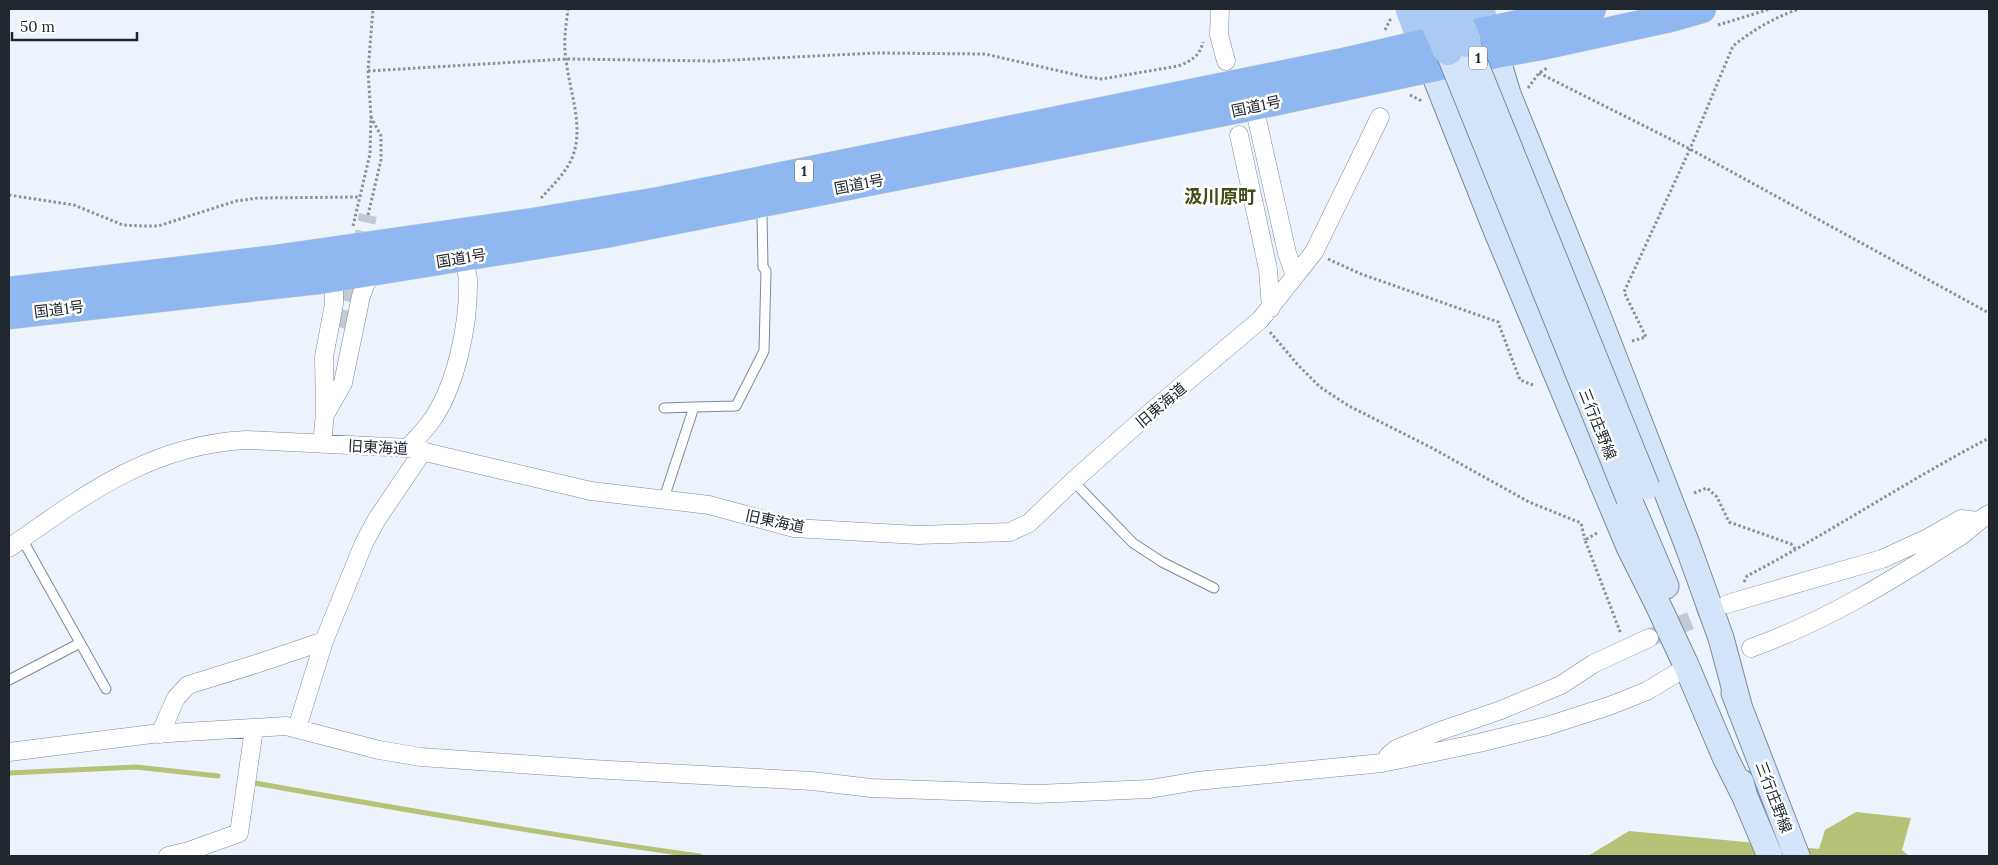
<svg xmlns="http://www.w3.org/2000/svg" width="1998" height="865" viewBox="0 0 1998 865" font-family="Lora,'Noto Sans JP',serif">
  <rect width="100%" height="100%" fill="#edf3fc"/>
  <!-- water -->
  <path fill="#b5c278" d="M1856,812L1911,818L1902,850L1909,856H1588L1629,831L1819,849L1825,830Z"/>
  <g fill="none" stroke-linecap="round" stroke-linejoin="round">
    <!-- stream -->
    <path stroke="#b5c278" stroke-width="5" d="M9,773L136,767L218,776
      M249,782C399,809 549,835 700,856"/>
    <!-- minor-tunnel -->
    <path stroke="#c4cad3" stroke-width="18" stroke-dasharray="18 9" stroke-linecap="butt" d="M343,328L368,215
      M1649,638L1722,607"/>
    <defs>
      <path id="service" d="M664,408L694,407
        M1073,481L1133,543L1162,562L1214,588
        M664,498L694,407L736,406L764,351L766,271L763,267L762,216L760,206
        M22,539L106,689
        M9,680L80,643"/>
      <path id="minor" d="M1220,9L1219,35L1226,61
        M1254,106L1287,253L1295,276
        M1239,135L1268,269L1271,308
        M326,413L343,383L361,296L366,283L374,272
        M322,444L325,413L324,357L334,304V289L327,279
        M408,448C415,440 422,433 429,424C456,389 469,324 468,280C468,273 464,265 462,258
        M9,548C84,495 152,444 247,440L408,448L591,491L709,505L794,528L918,535L1010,532L1029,523L1073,481L1153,410L1260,320L1314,252L1380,117
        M1727,604L1882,559L1926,539L1961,519L1978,521
        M1751,648C1824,622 1891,581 1956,539C1968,532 1977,521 1989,514
        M297,728L324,641L364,543L377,519L423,451
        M160,734L176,698L188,685L259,663L324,641
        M9,752L152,734L286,726L379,750L421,757L592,769L812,781L871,788L1037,794L1150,789L1197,781L1382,763L1479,743L1547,726L1609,706L1647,691L1675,674
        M1388,756L1396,749L1440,731L1501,710L1561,685L1593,664L1649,638
        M168,856L189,851L239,833L254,729"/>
      <path id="secondary" d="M1496,54L1508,94L1593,303L1687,544L1721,638L1740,709
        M1432,69L1496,230L1629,547L1658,605L1686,665L1725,757L1745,797
        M1629,499L1666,586
        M1734,693L1797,856
        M1741,782L1745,797L1770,856"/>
      <path id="primary" d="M1410,9L1431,65
        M1479,9L1496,52"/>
      <path id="trunk" d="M9,291L268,260L533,222L659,201L1344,62L1422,44L1592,9
        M9,315L327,279L605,234L1254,106L1496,54L1541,46L1670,18L1702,9"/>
    </defs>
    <!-- service casing -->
    <use href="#service" stroke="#7c8a9e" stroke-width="11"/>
    <!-- minor casing -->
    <use href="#minor" stroke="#7c8a9e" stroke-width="19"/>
    <!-- secondary casing -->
    <use href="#secondary" stroke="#7c8a9e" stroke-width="27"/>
    <!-- primary casing -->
    <use href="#primary" stroke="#cecfd1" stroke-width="29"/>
    <!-- trunk casing -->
    <use href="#trunk" stroke="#cecfd1" stroke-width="29"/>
    <!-- path -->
    <path stroke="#8c929a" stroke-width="3" stroke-dasharray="2.5 2.5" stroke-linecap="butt" d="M1718,25L1770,9
      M1385,30L1391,18
      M368,71L566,59L715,61L875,53L985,54L1086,77L1102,79L1178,66C1191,61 1200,56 1203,42
      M1539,73L1690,149L1989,313
      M1528,88L1539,73L1547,68
      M1410,95L1422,101
      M9,195L74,205L123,225L143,226H158L236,201L258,198L360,197
      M541,198C552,186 565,174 572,158C585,127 569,91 566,59C563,42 566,26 568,9
      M368,215L381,160V136L371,117
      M353,226L370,154L371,116L368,71L373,9
      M1328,259L1361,274L1498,322L1520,380L1533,385
      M1270,332L1298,365L1320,387L1349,406L1432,448L1529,502L1581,523L1585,540
      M1632,341L1646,337L1624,292L1690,149L1733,46C1753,30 1775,17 1799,9
      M1694,493L1707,488L1717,497L1729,522L1791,544L1796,550
      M1597,533L1585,540L1621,634
      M1744,582L1747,576C1829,533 1907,481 1989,438"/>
    <!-- service -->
    <use href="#service" stroke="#fff" stroke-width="9"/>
    <!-- minor -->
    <use href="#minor" stroke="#fff" stroke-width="18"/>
    <!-- secondary -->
    <use href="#secondary" stroke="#d4e4f9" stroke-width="25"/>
    <!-- primary -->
    <use href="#primary" stroke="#aacaf3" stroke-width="28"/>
    <!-- trunk -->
    <use href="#trunk" stroke="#8eb8ef" stroke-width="28"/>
    <defs>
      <path id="secondary-bridge" d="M1467,43L1647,487
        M1448,51L1629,499"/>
      <path id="primary-bridge" d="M1430,9L1448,51
        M1453,9L1467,43"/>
    </defs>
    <!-- secondary-bridge casing -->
    <use href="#secondary-bridge" stroke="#7c8a9e" stroke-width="27" stroke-linecap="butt"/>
    <!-- primary-bridge casing -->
    <use href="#primary-bridge" stroke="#cecfd1" stroke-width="29" stroke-linecap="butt"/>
    <!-- secondary-bridge -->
    <use href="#secondary-bridge" stroke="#d4e4f9" stroke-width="25"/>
    <!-- primary-bridge -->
    <use href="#primary-bridge" stroke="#aacaf3" stroke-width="28"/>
  </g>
  <g text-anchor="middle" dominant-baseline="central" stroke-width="5" stroke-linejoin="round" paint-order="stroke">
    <!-- shield labels -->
    <g fill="#fff" stroke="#64686d" stroke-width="1">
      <rect x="1469" y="46.5" width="18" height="23" rx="4"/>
      <rect x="795" y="159.5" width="18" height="23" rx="4"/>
    </g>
    <g font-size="14" font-weight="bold" fill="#21272f">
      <text x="1478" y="58">1</text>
      <text x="804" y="171">1</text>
    </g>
    <!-- street labels -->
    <g font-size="15" fill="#21272f" stroke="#fff">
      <text transform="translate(1256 106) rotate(-12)">国道1号</text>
      <text transform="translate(859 184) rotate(-11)">国道1号</text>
      <text transform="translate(461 258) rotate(-9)">国道1号</text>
      <text transform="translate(59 309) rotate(-7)">国道1号</text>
      <text transform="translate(1161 405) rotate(-40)">旧東海道</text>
      <text transform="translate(1598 424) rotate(68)">三行庄野線</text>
      <text transform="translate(378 447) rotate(3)">旧東海道</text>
      <text transform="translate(775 521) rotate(12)">旧東海道</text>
      <text transform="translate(1774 797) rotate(69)">三行庄野線</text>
    </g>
    <!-- quarter labels -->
    <g font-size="18" font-weight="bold" fill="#434b11" stroke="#fff">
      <text x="1220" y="196">汲川原町</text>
    </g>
  </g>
  <!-- border -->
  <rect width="1998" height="865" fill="none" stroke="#21272f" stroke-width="20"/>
  <!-- scale -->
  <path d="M12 32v8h125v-8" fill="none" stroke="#21272f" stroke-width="2.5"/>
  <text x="20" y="32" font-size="15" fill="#21272f" stroke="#ffffff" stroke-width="4" paint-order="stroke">50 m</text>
</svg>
